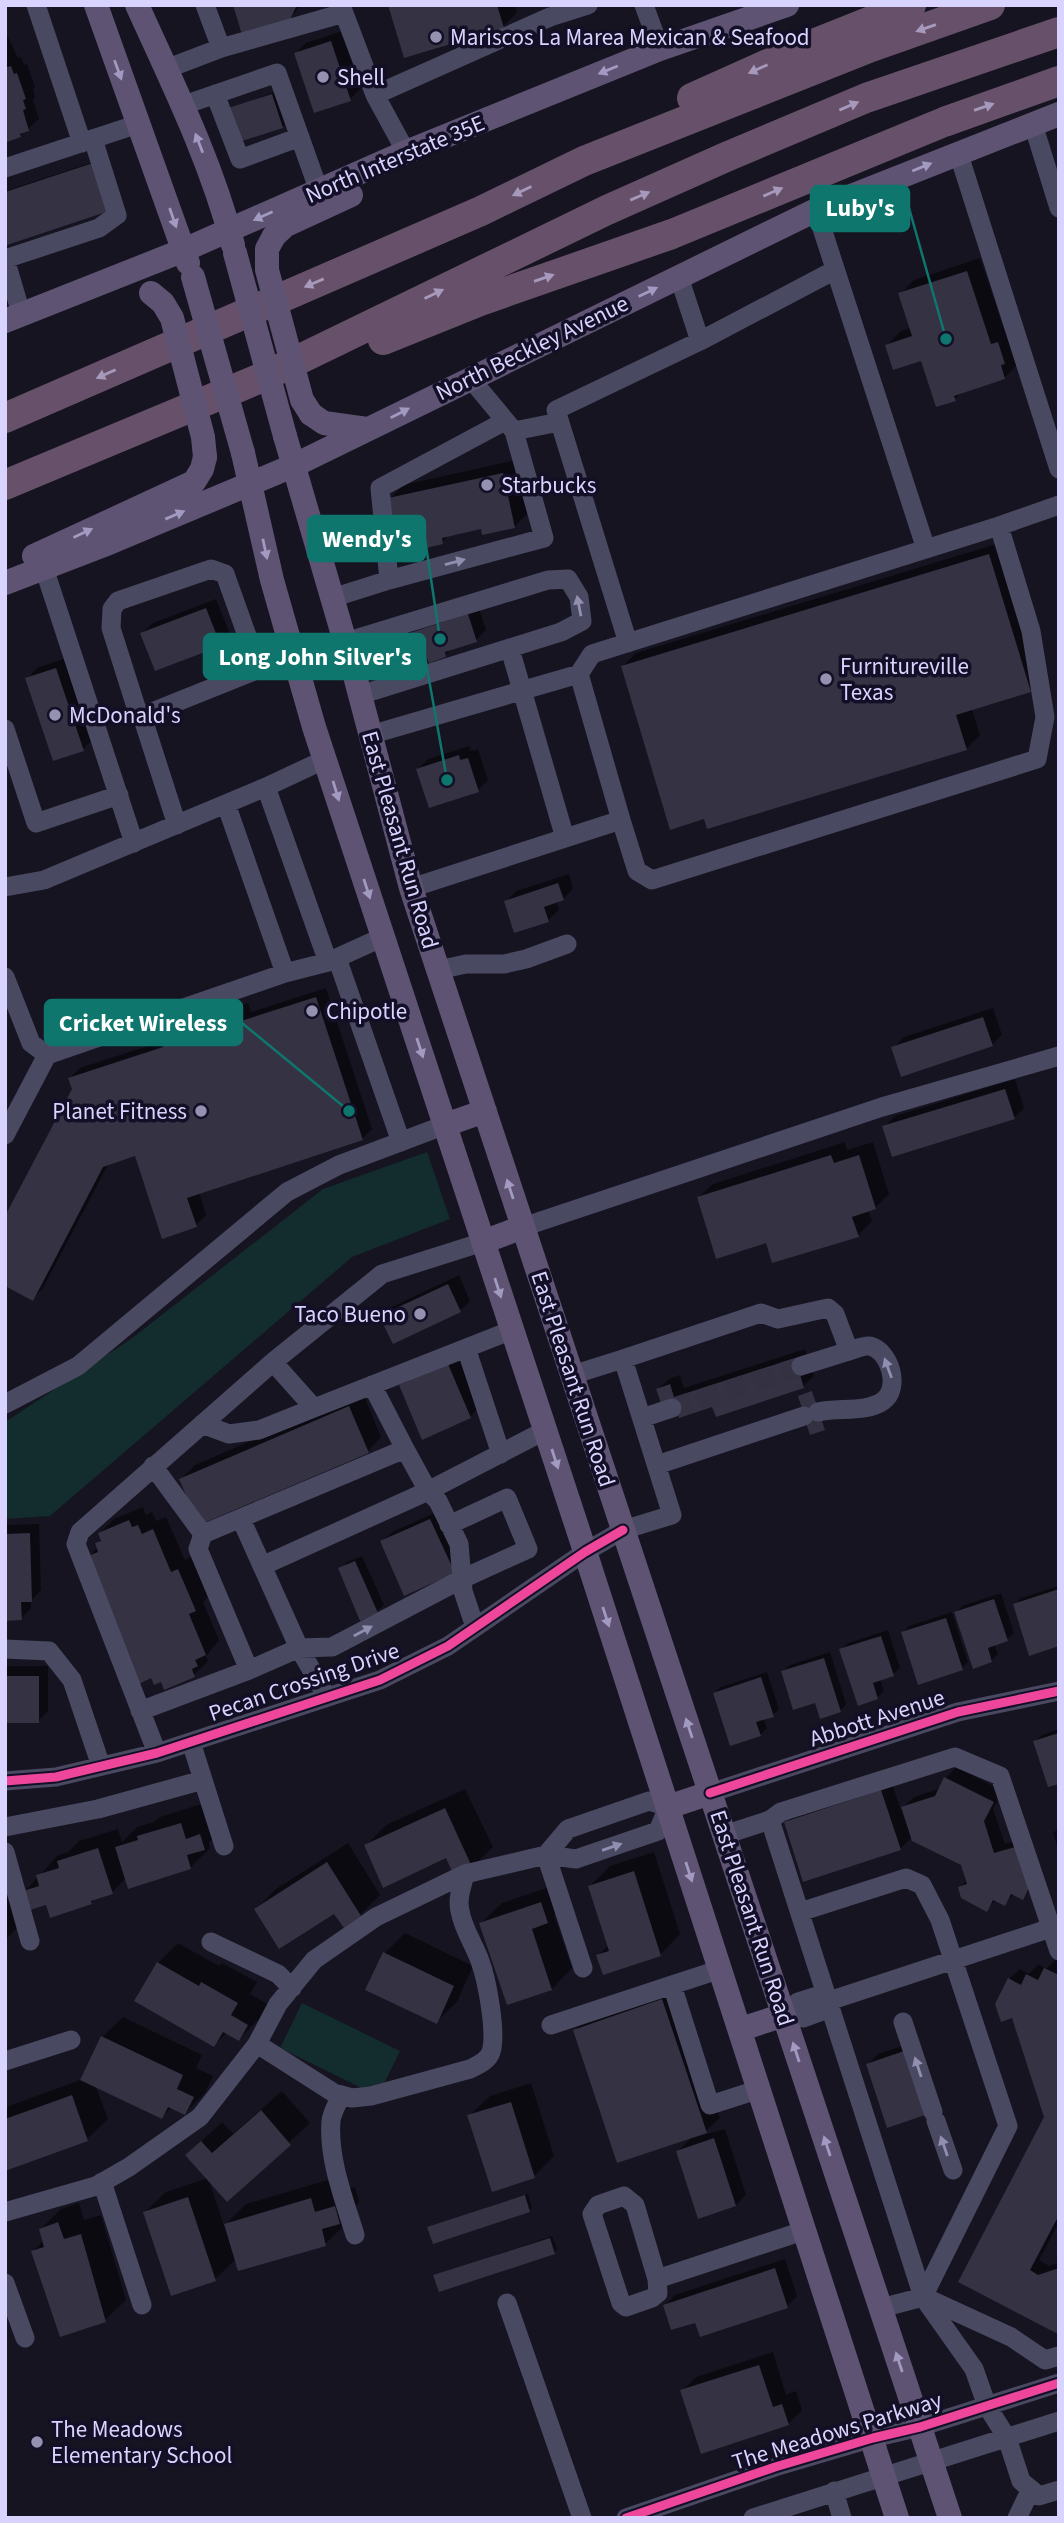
<svg xmlns="http://www.w3.org/2000/svg" width="1064" height="2523" viewBox="0 0 1064 2523" font-family="'Source Sans 3',sans-serif">
  <rect width="100%" height="100%" fill="#161421"/>
  <!-- green -->
  <path fill="#132c2d" d="M427,1152L450,1219L352,1257L50,1516L5,1519V1422L131,1339L323,1189Z
    M302,2003L400,2051L378,2096L280,2048Z"/>
  <!-- shadow -->
  <path fill="#0007" d="M234,5H301L287,22Z
    M389,5H515L517,13L503,26Z
    M342,31L360,89L350,99L296,53L306,43Z
    M8,37L18,58L21,57L24,65L27,64L35,87L33,90L35,97L33,100L39,119L20,136H5V38Z
    M274,92L285,124L282,127L230,109Z
    M96,161L5,232V191Z
    M980,258L1005,332L1011,329L1018,364L1004,378L963,391L955,399L922,359L887,345L901,331L911,328L900,294L914,280Z
    M516,460L528,513L514,527H482L450,534L442,542L390,499L403,485Z
    M1003,542L1044,677L1030,691L972,709L980,735L966,749L705,817L622,667L636,653Z
    M216,599L230,634L220,644L142,633L153,623Z
    M478,605L486,630L476,640L453,648L445,655L428,656L405,636L415,625Z
    M66,658L93,739L83,749L27,679L37,668Z
    M469,746L471,751L478,749L488,780L478,790L418,769L428,759Z
    M569,874L573,889L563,899L556,901L559,910L548,920L515,931L506,902L516,891Z
    M326,988L372,1129L362,1139L199,1192L206,1215L196,1225L136,1154L109,1163L43,1288L33,1299L73,1089L70,1078L80,1068L163,1041L162,1038L172,1027L248,1003L251,1012Z
    M993,1008L1002,1035L992,1045L893,1048L904,1037Z
    M1015,1079L1024,1108L1014,1118L884,1127L895,1116Z
    M845,1142L847,1150L873,1142L889,1194L875,1208L868,1210L872,1221L858,1235L767,1241L699,1197L713,1184Z
    M459,1275L470,1301L460,1311L382,1317L392,1307Z
    M805,1349L814,1376L803,1386L714,1405L662,1401L658,1389L669,1379L680,1375L684,1388Z
    M458,1355L480,1406L470,1417L401,1386Z
    M363,1393L381,1437L368,1451L181,1479L195,1465Z
    M143,1507L146,1515L152,1512L156,1521L166,1517L185,1560L192,1556L209,1596L203,1602L219,1640L206,1656L208,1661L194,1675L88,1558L98,1547L97,1544L102,1538L100,1533L114,1519Z
    M441,1510L464,1561L454,1572L382,1542L392,1532Z
    M39,1524L41,1590L31,1601V1608L21,1619H5V1525Z
    M362,1556L384,1605L377,1611L340,1569L347,1562Z
    M1059,1586V1644L1015,1605L1021,1598Z
    M1001,1593L1014,1633L1007,1639L994,1644L998,1654L991,1661L956,1613L962,1606Z
    M952,1612L968,1662L962,1668L903,1633L909,1626Z
    M888,1630L900,1668L893,1674L880,1679L884,1691L878,1697L841,1650L848,1643Z
    M830,1652L846,1704L840,1711L816,1701L783,1671L790,1665Z
    M5,1666H48V1711L38,1721H5Z
    M767,1672L779,1709L773,1715L763,1718L767,1728L760,1735L715,1693L721,1687Z
    M1059,1729V1782L1035,1741L1042,1735Z
    M956,1767L1003,1791L993,1809L1005,1844L1026,1838L1033,1888L1022,1898L1014,1894L1004,1904L996,1900L987,1909L960,1887L967,1880L962,1864L913,1836L900,1849L786,1823L796,1812L891,1781L901,1810L914,1797L941,1788L946,1778Z
    M465,1789L493,1847L472,1867L447,1856L366,1846L386,1825Z
    M201,1804L224,1828L209,1843L210,1848L190,1868L126,1878L112,1892L97,1897L91,1903H47L25,1891L58,1855L68,1852L79,1841L118,1829L122,1842L137,1827L154,1822L160,1817Z
    M1059,1828V1848L1058,1849L1053,1833Z
    M348,1843L380,1895L360,1915L335,1911L256,1909L276,1889Z
    M654,1852L680,1934L660,1955H598L609,1945L590,1886L610,1866Z
    M561,1883L567,1901L554,1915L572,1968L552,1989L481,1923L502,1903Z
    M5,1888L20,1925L5,1940Z
    M405,1933L473,1966L457,2002L436,2022L385,1953Z
    M178,1943L219,1966L222,1963L257,1982L250,1994L267,2004L259,2019L239,2039L227,2032L214,2045L158,1963Z
    M1056,1959L1059,1960V2222L1039,2260L1049,2266L1059,2262V2330L961,2281L1046,2117L1009,1979L1020,1969L1029,1974L1038,1964L1046,1969Z
    M676,1987L720,2118L706,2131L575,2030L589,2016Z
    M123,2017L202,2055L196,2068L213,2076L205,2093L185,2113L172,2107L162,2117L95,2085L108,2119L87,2139L5,2169V2110L9,2106L83,2079L102,2037Z
    M917,2041L927,2113L868,2064L878,2054Z
    M531,2083L554,2156L534,2176L469,2116L490,2096Z
    M282,2091L310,2123L227,2200L209,2180L224,2226L246,2204L331,2179L335,2192L355,2187L359,2202L344,2217L346,2224L325,2244L236,2259L215,2279L145,2212L166,2192L208,2178L187,2155L222,2122L233,2134Z
    M725,2129L746,2195L736,2205L678,2151L691,2138Z
    M528,2194L532,2208L529,2211L429,2228Z
    M79,2203L84,2220L101,2215L126,2300L105,2320L33,2251L44,2240L41,2229L61,2209Z
    M552,2236L557,2249L554,2252L435,2276Z
    M785,2259L797,2296L787,2306L696,2320L665,2305L675,2295Z
    M773,2352L786,2395L796,2391L802,2410L788,2424L682,2391L696,2377Z"/>
  <!-- building -->
  <path fill="#343243" d="M233,5H297L288,24L243,38Z
    M388,5H497L504,28L404,58Z
    M331,41L351,101L314,113L294,53Z
    M5,62L7,67L11,66L14,74L17,73L26,99L23,100L26,109L23,110L29,131L20,134L21,137L7,142L5,138Z
    M272,94L283,128L239,142L228,108Z
    M93,163L109,211L7,245L5,238V192Z
    M967,271L991,344L998,342L1005,364L1001,365L1005,379L954,396L956,401L936,407L921,361L893,370L885,345L912,336L898,293Z
    M503,473L515,528L482,535L481,529L442,538L443,544L400,554L388,498Z
    M989,554L1031,692L956,715L967,750L707,829L704,819L670,830L621,666Z
    M206,608L221,646L155,671L140,633Z
    M468,614L477,642L445,652L446,657L429,663L427,658L412,663L403,635Z
    M56,668L84,751L53,761L25,678Z
    M459,755L460,760L468,758L479,792L429,808L416,769Z
    M558,883L564,900L544,907L549,922L514,933L504,901Z
    M316,997L363,1140L187,1198L197,1227L162,1239L135,1156L103,1167L33,1301L5,1286V1216L72,1089L68,1078L163,1047L160,1037L238,1012L241,1021Z
    M983,1017L993,1046L901,1077L891,1047Z
    M1005,1089L1015,1119L892,1157L882,1126Z
    M831,1155L834,1163L859,1155L876,1209L852,1217L859,1237L772,1263L766,1243L716,1259L697,1197Z
    M448,1284L461,1312L393,1344L379,1316Z
    M795,1358L804,1388L716,1417L712,1407L679,1418L673,1399L661,1403L656,1389L670,1384L674,1397Z
    M448,1364L471,1418L422,1440L399,1385Z
    M349,1406L369,1453L199,1525L179,1479Z
    M430,1519L455,1573L404,1596L380,1541Z
    M129,1520L132,1527L138,1525L142,1534L153,1529L171,1572L178,1569L196,1611L189,1614L206,1655L195,1660L198,1666L192,1669L195,1677L164,1690L161,1682L154,1685L151,1678L139,1684L86,1557L98,1552L95,1543L101,1541L98,1533Z
    M30,1533L32,1602H21L22,1620L5,1621V1534Z
    M355,1561L378,1613L360,1621L338,1568Z
    M1059,1589V1646L1029,1656L1013,1604Z
    M994,1599L1008,1641L988,1648L992,1662L973,1669L954,1612Z
    M946,1618L963,1670L918,1685L901,1632Z
    M881,1636L894,1676L873,1683L878,1699L858,1706L839,1649Z
    M824,1658L841,1712L820,1719L815,1703L793,1710L781,1671Z
    M5,1676H39V1723H5Z
    M761,1677L774,1717L756,1722L761,1736L730,1746L713,1693Z
    M1059,1733V1784L1048,1787L1033,1741Z
    M944,1777L994,1802L984,1821L994,1853L1015,1847L1029,1888L1023,1900L1011,1894L1005,1906L993,1900L987,1912L961,1898L958,1887L967,1884L961,1865L912,1841L901,1807L935,1796Z
    M881,1790L901,1850L803,1882L784,1822Z
    M445,1808L473,1869L455,1878L446,1858L383,1888L364,1845Z
    M181,1823L186,1839L200,1834L205,1850L187,1855L191,1869L128,1889L115,1847L138,1840L137,1836Z
    M98,1848L113,1894L91,1901L92,1904L50,1918L46,1905L30,1910L23,1891L39,1886L36,1875L59,1868L57,1861Z
    M327,1862L361,1916L344,1928L334,1914L279,1949L254,1909Z
    M634,1871L661,1956L603,1975L596,1955L609,1951L588,1886Z
    M541,1902L548,1923L532,1929L552,1990L507,2005L479,1923Z
    M383,1952L454,1986L437,2024L365,1990Z
    M157,1962L199,1986L201,1982L238,2003L231,2015L248,2025L239,2041L223,2032L214,2047L134,2001Z
    M1044,1968L1057,1974L1059,1981V2215L1030,2270L1038,2275L1059,2268V2332L1056,2333L958,2282L1044,2117L1012,2018L1001,2022L995,2004L1008,1978L1021,1985L1026,1974L1038,1980Z
    M662,1999L707,2133L617,2163L573,2030Z
    M101,2036L183,2075L177,2089L194,2097L185,2115L168,2107L162,2119L80,2080Z
    M907,2050L928,2114L887,2128L866,2064Z
    M72,2095L88,2141L5,2171V2119Z
    M511,2102L535,2178L492,2192L467,2115Z
    M261,2110L291,2145L227,2202L185,2155L201,2141L212,2153Z
    M714,2138L736,2206L698,2219L676,2151Z
    M525,2195L530,2212L433,2244L427,2227Z
    M188,2197L216,2281L171,2296L143,2212Z
    M311,2198L315,2212L335,2206L340,2224L322,2229L326,2246L238,2271L224,2224Z
    M58,2222L64,2239L81,2234L106,2322L60,2337L31,2251L44,2247L39,2229Z
    M550,2238L555,2254L439,2292L433,2275Z
    M775,2268L788,2308L700,2337L695,2323L671,2330L663,2305Z
    M759,2365L773,2407L782,2404L789,2425L701,2454L680,2390Z"/>
  <g fill="none" stroke-linecap="round" stroke-linejoin="round">
    <!-- minor-tunnel -->
    <path stroke="#333142" stroke-width="19" stroke-dasharray="19 10" stroke-linecap="butt" d="M801,1405L815,1400
      M672,1408L801,1366
      M807,1426L822,1421"/>
    <!-- minor -->
    <path stroke="#4a4962" stroke-width="19" d="M36,5L82,143
      M205,5L221,48
      M644,5L660,49
      M166,69L221,48L344,13L375,95L550,17L588,5
      M215,94L240,159L300,137
      M375,95L406,152
      M184,105L277,73L319,191
      M1033,124L1059,208
      M958,152L1059,469
      M5,168L138,124
      M816,210L926,549
      M5,259L99,228L117,215L93,139
      M5,259L21,313
      M700,341L835,270
      M470,378L514,431L559,422
      M999,526L1059,505
      M44,568L134,843
      M389,580L544,538L514,431
      M332,598L389,580L380,488L505,421
      M345,642L548,580L568,579L579,597L582,621L561,632L360,695
      M628,643L556,410L700,341L679,277
      M510,649L565,838
      M579,674L592,654L999,526L1031,631L1045,717L1037,759L652,880L637,871L621,820
      M142,716L136,707L111,628L112,609L118,601L211,569L225,574L259,669
      M5,729L36,823L119,795
      M370,735L579,674L621,820L411,888
      M266,787L328,962
      M226,804L285,973
      M177,825L142,716L294,655
      M5,887L44,880L266,787L326,759
      M337,958L401,1142
      M438,970L466,964H504L526,959L567,944
      M5,977L31,1043L47,1055
      M5,1135L47,1055L285,973L328,962L383,937
      M523,1227L882,1107L1059,1056
      M466,1348L501,1454
      M623,1359L761,1313L778,1319L828,1308L835,1314L849,1351C856,1349 864,1345 870,1346C890,1351 901,1388 883,1401C866,1413 838,1407 818,1412
      M273,1362L382,1274L483,1242
      M801,1366L849,1351
      M372,1385L405,1449
      M5,1404L78,1366L287,1192L339,1165L445,1125
      M642,1418L672,1408
      M202,1424L229,1434L259,1430L314,1408
      M657,1465L804,1416
      M153,1466L203,1534
      M241,1519L299,1648L249,1670L198,1549L203,1534L405,1449L428,1491L262,1566
      M475,1627L463,1591L459,1544L438,1501L428,1491L546,1430
      M5,1649L49,1651L72,1680L101,1766
      M327,1697L299,1648L332,1647L462,1579L528,1549L507,1498L449,1525
      M140,1711L249,1670
      M191,1742L224,1846
      M157,1753L76,1544L80,1532L273,1362L314,1408L512,1330
      M5,1781L56,1777L157,1753L380,1680L448,1646L585,1552L623,1530L672,1515L623,1359L572,1375
      M710,1793L958,1712L1059,1691
      M770,1820L781,1812L955,1757L1000,1776L1059,1951
      M5,1827L98,1809L203,1780
      M724,1835L770,1820L923,2297L881,2308
      M5,1852L30,1941
      M546,1855L583,1968
      M800,1912L906,1878L922,1885L940,1920L1008,2126L923,2297
      M211,1942L278,1974L292,1988
      M721,1969L672,1985L710,2105L760,2089
      M826,2002L1051,1928
      M796,2011L803,2018L825,2010L826,2002
      M796,2011L798,2002L820,1995L826,2002
      M903,2022L933,2112
      M551,2025L672,1985
      M257,2044L334,2093L352,2098L371,2096L470,2069C478,2065 488,2061 491,2052C497,2033 487,1980 480,1961C474,1944 463,1929 460,1911C457,1898 462,1887 465,1874
      M5,2061L71,2040
      M341,2095C338,2103 332,2112 331,2121C328,2159 344,2199 355,2235
      M936,2121L953,2170
      M102,2182L142,2305
      M5,2212L96,2186L129,2167L200,2117L257,2044L278,2004L314,1960L376,1917L465,1874L546,1855L576,1859L658,1831L668,1807L649,1801L568,1829L546,1855
      M657,2279L658,2293L652,2298L626,2307L621,2303L592,2214L598,2205L624,2196L635,2205L657,2279L806,2230
      M5,2283L25,2338
      M923,2297L974,2369L987,2406L1007,2438L1021,2481L1039,2496L1059,2490
      M924,2297L1011,2337L1045,2360L1059,2356
      M507,2303L582,2518
      M834,2491L842,2518
      M626,2518L775,2467L873,2438L920,2427L1059,2383
      M753,2518L1059,2421
      M1017,2518L1031,2489"/>
    <!-- major -->
    <path stroke="#5e5373" stroke-width="24" d="M96,5L188,263
      M137,5C173,84 211,161 233,245
      M274,236L286,225L351,195
      M5,321L184,250L406,152L660,49L787,5
      M311,414L324,423L367,429
      M285,436L355,676L411,888L950,2518
      M243,453L272,580L314,727L580,1536L897,2518
      M34,556L194,482L202,469L205,457
      M5,583L109,543L295,465L816,210L1059,114
      M445,1125L485,1111
      M483,1242L523,1227
      M668,1807L710,1793
      M741,2029L784,2015"/>
    <!-- highway -->
    <path stroke="#67516a" stroke-width="30" d="M692,98L806,47L911,5
      M383,340L480,301L672,234L944,122L1059,81
      M5,418L481,211L584,161L871,47L990,5
      M5,485L263,377L607,210L726,157L866,98L1059,32"/>
    <!-- major-bridge -->
    <path stroke="#5e5373" stroke-width="24" d="M274,236L267,249V270L302,400L311,414
      M235,253L285,436
      M193,277L243,453
      M151,293L163,303L172,318L203,437L205,457"/>
    <defs>
      <path id="cycleway" d="M5,1781L56,1777L157,1753L380,1680L448,1646L585,1552L623,1530
        M710,1793L958,1712L1059,1691
        M626,2518L775,2467L873,2438L920,2427L1059,2383"/>
    </defs>
    <!-- cycleway casing -->
    <use href="#cycleway" stroke="#130f26" stroke-width="13"/>
    <!-- cycleway -->
    <use href="#cycleway" stroke="#ed469a" stroke-width="9"/>
  </g>
  <!-- one-way arrows -->
  <defs><path id="oneway-solid" d="M-6-.8H1V-3.2L6.5 0L1 3.2V.8H-6Z" transform="scale(1.75)"/></defs>
  <g fill="#a699bc">
    <use href="#oneway-solid" transform="translate(926 28) rotate(161)"/>
    <use href="#oneway-solid" transform="translate(758 69) rotate(156)"/>
    <use href="#oneway-solid" transform="translate(849 106) rotate(-23)"/>
    <use href="#oneway-solid" transform="translate(984 107) rotate(-19)"/>
    <use href="#oneway-solid" transform="translate(522 191) rotate(154)"/>
    <use href="#oneway-solid" transform="translate(773 192) rotate(-23)"/>
    <use href="#oneway-solid" transform="translate(640 196) rotate(-23)"/>
    <use href="#oneway-solid" transform="translate(544 278) rotate(-19)"/>
    <use href="#oneway-solid" transform="translate(314 283) rotate(157)"/>
    <use href="#oneway-solid" transform="translate(434 294) rotate(-26)"/>
    <use href="#oneway-solid" transform="translate(106 374) rotate(156)"/>
  </g>
  <g fill="#a29ac0">
    <use href="#oneway-solid" transform="translate(118 70) rotate(70)"/>
    <use href="#oneway-solid" transform="translate(608 70) rotate(158)"/>
    <use href="#oneway-solid" transform="translate(199 143) rotate(-111)"/>
    <use href="#oneway-solid" transform="translate(922 167) rotate(-22)"/>
    <use href="#oneway-solid" transform="translate(263 216) rotate(156)"/>
    <use href="#oneway-solid" transform="translate(173 218) rotate(71)"/>
    <use href="#oneway-solid" transform="translate(648 292) rotate(-26)"/>
    <use href="#oneway-solid" transform="translate(400 413) rotate(-27)"/>
    <use href="#oneway-solid" transform="translate(175 515) rotate(-23)"/>
    <use href="#oneway-solid" transform="translate(83 533) rotate(-25)"/>
    <use href="#oneway-solid" transform="translate(265 549) rotate(78)"/>
    <use href="#oneway-solid" transform="translate(336 791) rotate(73)"/>
    <use href="#oneway-solid" transform="translate(367 889) rotate(72)"/>
    <use href="#oneway-solid" transform="translate(420 1048) rotate(72)"/>
    <use href="#oneway-solid" transform="translate(510 1189) rotate(-108)"/>
    <use href="#oneway-solid" transform="translate(498 1288) rotate(72)"/>
    <use href="#oneway-solid" transform="translate(555 1459) rotate(72)"/>
    <use href="#oneway-solid" transform="translate(606 1617) rotate(72)"/>
    <use href="#oneway-solid" transform="translate(689 1728) rotate(-108)"/>
    <use href="#oneway-solid" transform="translate(689 1872) rotate(72)"/>
    <use href="#oneway-solid" transform="translate(796 2052) rotate(-108)"/>
    <use href="#oneway-solid" transform="translate(827 2146) rotate(-108)"/>
    <use href="#oneway-solid" transform="translate(899 2362) rotate(-108)"/>
  </g>
  <g fill="#928eb0">
    <use href="#oneway-solid" transform="translate(455 562) rotate(-15)"/>
    <use href="#oneway-solid" transform="translate(579 606) rotate(-101)"/>
    <use href="#oneway-solid" transform="translate(888 1368) rotate(-110)"/>
    <use href="#oneway-solid" transform="translate(363 1631) rotate(-28)"/>
    <use href="#oneway-solid" transform="translate(612 1847) rotate(-19)"/>
    <use href="#oneway-solid" transform="translate(918 2067) rotate(-108)"/>
    <use href="#oneway-solid" transform="translate(944 2146) rotate(-109)"/>
  </g>
  <!-- markers -->
  <g fill="#9591b1" stroke="#130f26" stroke-width="2.5">
    <circle cx="436" cy="37" r="7"/>
    <circle cx="323" cy="77" r="7"/>
    <circle cx="487" cy="485" r="7"/>
    <circle cx="826" cy="679" r="7"/>
    <circle cx="55" cy="715" r="7"/>
    <circle cx="312" cy="1011" r="7"/>
    <circle cx="201" cy="1111" r="7"/>
    <circle cx="420" cy="1314" r="7"/>
    <circle cx="37" cy="2442" r="7"/>
  </g>
  <g text-anchor="middle" dominant-baseline="central" stroke-width="7" stroke-linejoin="round" paint-order="stroke">
    <!-- poi labels -->
    <g font-size="23" fill="#d9d4ff" stroke="#130f26" text-anchor="start">
      <text x="450" y="37">Mariscos La Marea Mexican &amp; Seafood</text>
      <text x="337" y="77">Shell</text>
      <text x="501" y="485">Starbucks</text>
      <text x="840" y="666">Furnitureville<tspan x="840" dy="26">Texas</tspan></text>
      <text x="69" y="715">McDonald's</text>
      <text x="326" y="1011">Chipotle</text>
      <text x="187" y="1111" text-anchor="end">Planet Fitness</text>
      <text x="406" y="1314" text-anchor="end">Taco Bueno</text>
      <text x="51" y="2429">The Meadows<tspan x="51" dy="26">Elementary School</tspan></text>
    </g>
    <!-- street labels -->
    <g font-size="23" fill="#d9d4ff" stroke="#130f26">
      <text transform="translate(395 159) rotate(-23)">North Interstate 35E</text>
      <text transform="translate(532 348) rotate(-26)">North Beckley Avenue</text>
      <text transform="translate(400 840) rotate(74)">East Pleasant Run Road</text>
      <text transform="translate(573 1379) rotate(72)">East Pleasant Run Road</text>
      <text transform="translate(304 1682) rotate(-19)">Pecan Crossing Drive</text>
      <text transform="translate(877 1718) rotate(-18)">Abbott Avenue</text>
      <text transform="translate(752 1918) rotate(72)">East Pleasant Run Road</text>
      <text transform="translate(837 2431) rotate(-17)">The Meadows Parkway</text>
    </g>
  </g>
  <!-- callouts -->
  <path fill="none" stroke="#0f766e" stroke-width="2.5" d="M946 339L909 208M440 639L425 539M447 780L425 657M349 1111L242 1023"/>
  <g fill="#0f766e" stroke="#130f26" stroke-width="2.5">
    <circle cx="946" cy="339" r="7"/>
    <circle cx="440" cy="639" r="7"/>
    <circle cx="447" cy="780" r="7"/>
    <circle cx="349" cy="1111" r="7"/>
  </g>
  <g fill="#0f766e" stroke="#0f766e" stroke-width="2.5">
    <rect x="811" y="186" width="98" height="45" rx="7"/>
    <rect x="308" y="516" width="117" height="45" rx="7"/>
    <rect x="204" y="634" width="221" height="45" rx="7"/>
    <rect x="45" y="1000" width="197" height="45" rx="7"/>
  </g>
  <g font-size="24" text-anchor="middle" font-weight="bold" fill="#fff">
    <text x="860" y="216">Luby's</text>
    <text x="367" y="547">Wendy's</text>
    <text x="315" y="665">Long John Silver's</text>
    <text x="143" y="1031">Cricket Wireless</text>
  </g>
  <!-- border -->
  <rect width="1064" height="2523" fill="none" stroke="#d9d4ff" stroke-width="14"/>
</svg>
